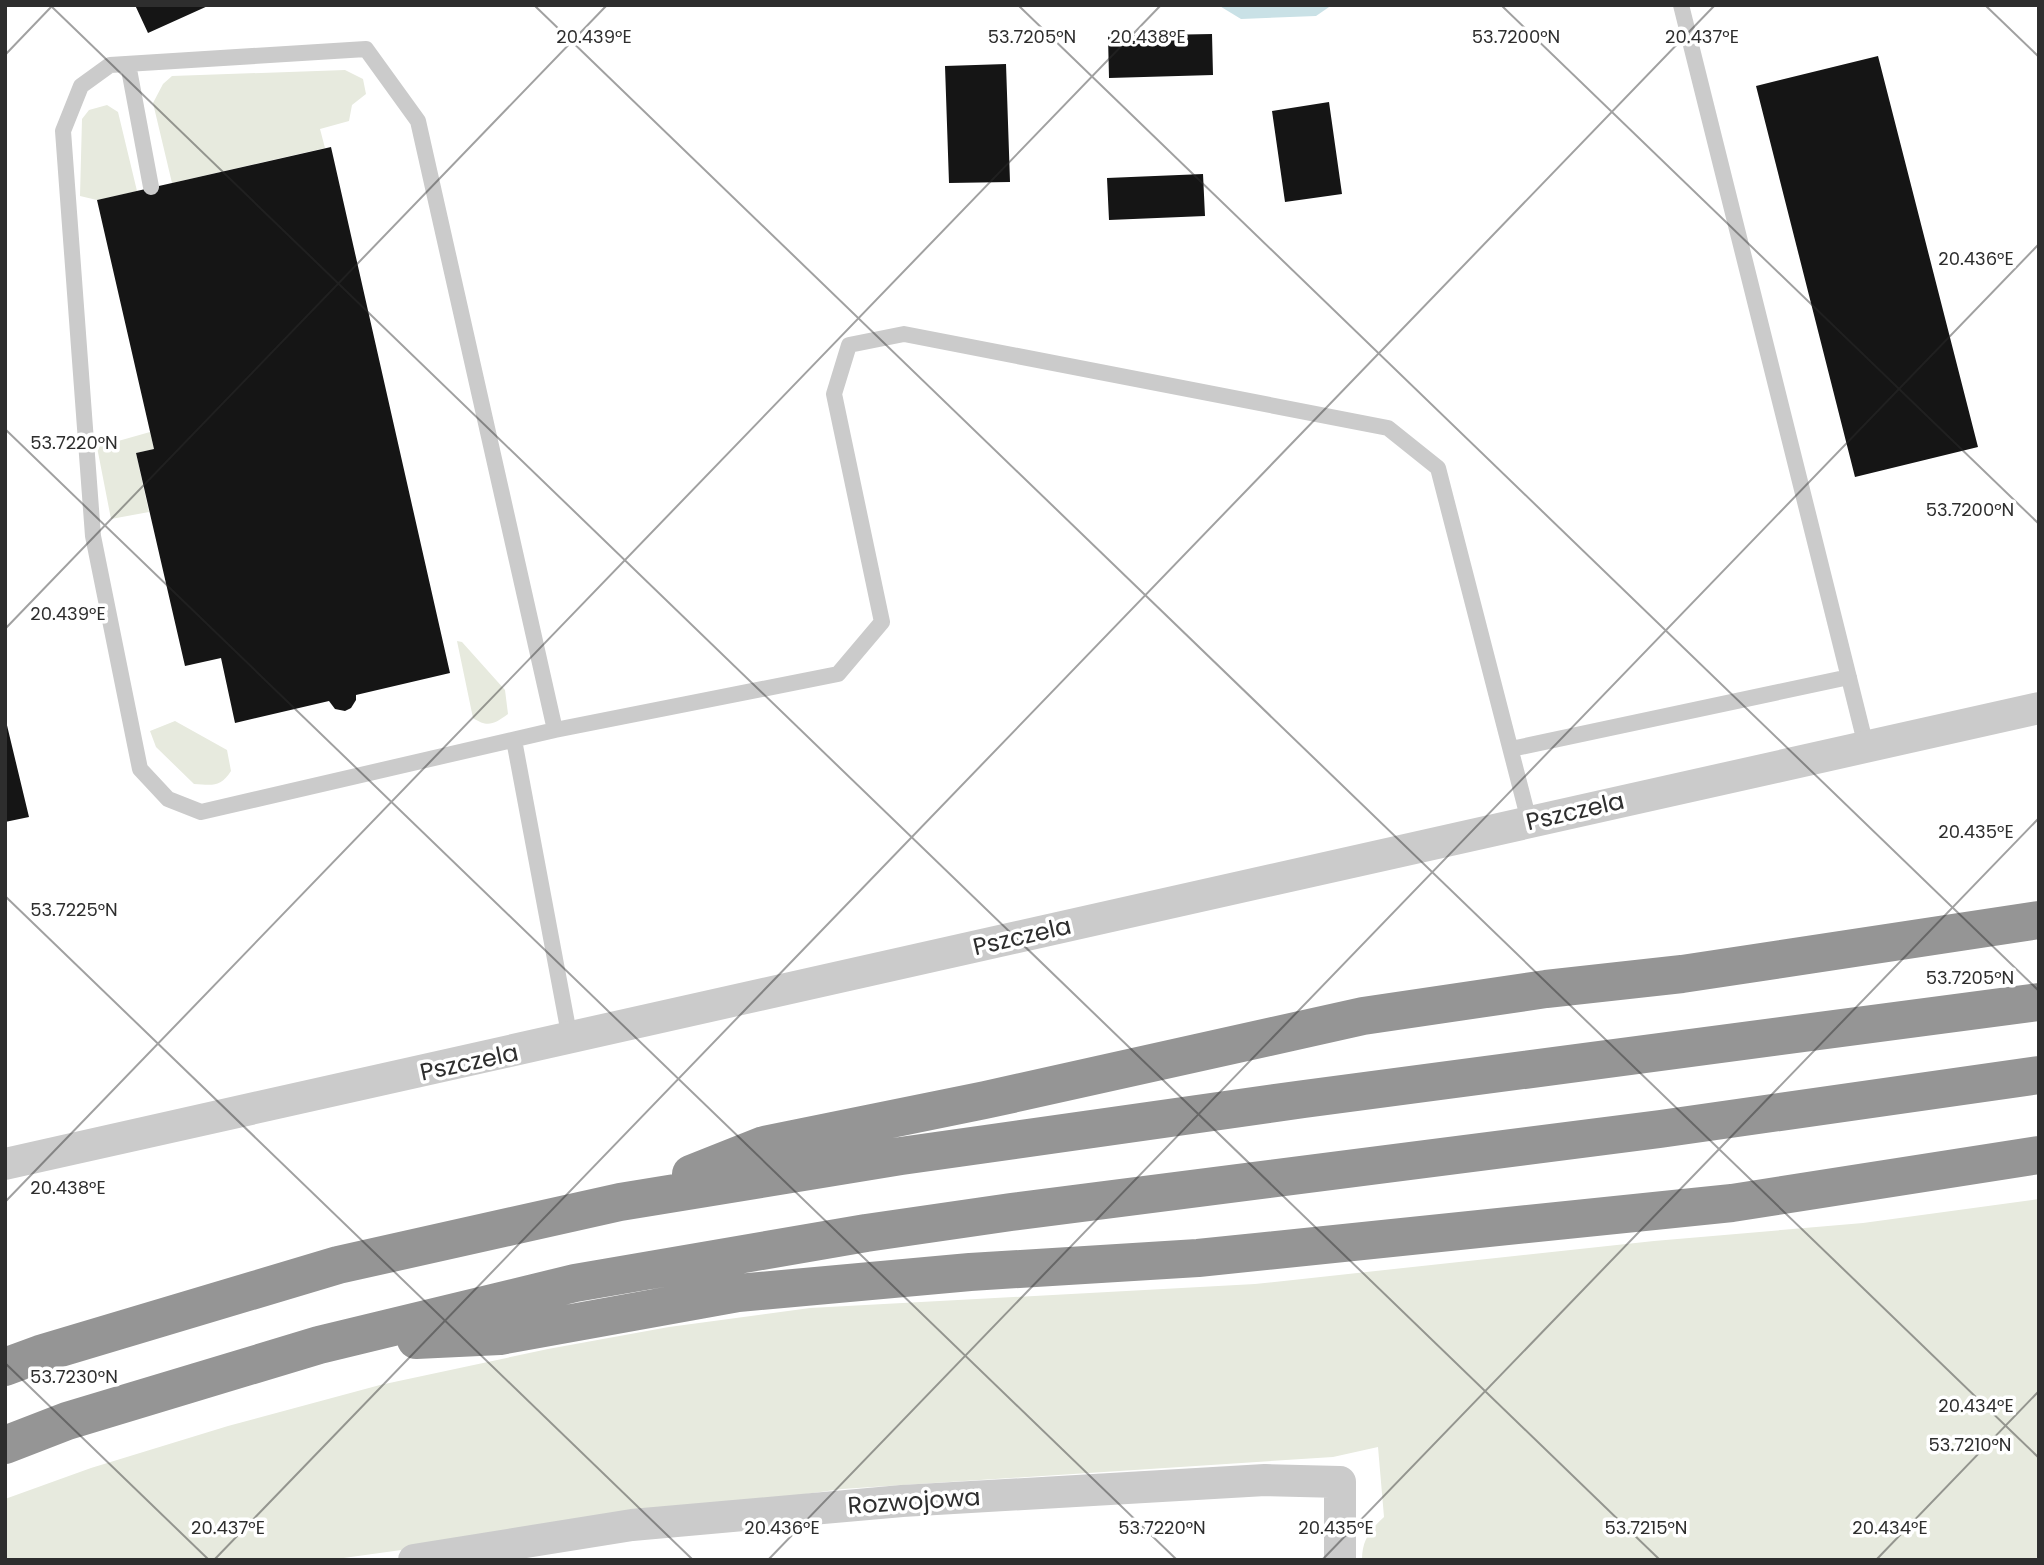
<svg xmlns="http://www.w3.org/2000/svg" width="2044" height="1565" viewBox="0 0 2044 1565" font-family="Poppins,sans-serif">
  <rect width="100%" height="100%" fill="#fff"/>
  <!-- green -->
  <path fill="#e7eade" d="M345,70L363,79L366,94L352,105L349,121L320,129L325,148L172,183L153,103L163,84L172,76Z
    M107,105L118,112L137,191L97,200L80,196L82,119L89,110Z
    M150,432L154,449L136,453L149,512L111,519L97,447Z
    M457,641L462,642L505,690L508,714C494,724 488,728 473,718Z
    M175,721L227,750L231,771C220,788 212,785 194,784L156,747L150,731Z
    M2039,1199V1560H1362C1362,1540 1370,1530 1384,1517L1378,1447L1333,1457L842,1489L329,1560H5V1499L91,1468L228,1426L380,1385L548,1349L669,1327L810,1308L1255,1284L1654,1241L1863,1223Z"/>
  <!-- water -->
  <path fill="#c9e1e6" d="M1218,5H1332L1316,16L1241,19Z"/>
  <!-- building -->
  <path fill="#151515" d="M135,5H210L148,33Z
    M1212,34L1213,75L1109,78L1108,36Z
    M1878,56L1978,447L1855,477L1756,86Z
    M1006,64L1010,182L949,183L945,66Z
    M1329,102L1342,194L1285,202L1272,111Z
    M331,147L450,673L356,695V700L351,708L345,711L335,709L329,701L235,723L221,658L185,666L136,453L154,449L97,200Z
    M1203,174L1205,216L1109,220L1107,178Z
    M5,717L29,817L5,822Z"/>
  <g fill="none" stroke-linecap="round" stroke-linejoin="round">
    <!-- lane -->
    <path stroke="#cbcbcb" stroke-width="16" d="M1681,5L1866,746
      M128,64L151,187
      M555,730L418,121L366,49L110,65L81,86L63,131L93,536L140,769L168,799L201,812L555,730L838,674L882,622L834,394L849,345L904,334L1388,428L1438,468L1529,821
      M514,740L570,1039
      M1511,749L1849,677"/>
    <!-- street -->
    <path stroke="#cbcbcb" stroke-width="32" d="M5,1164L2039,708
      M414,1560L632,1525L902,1501L1265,1480L1340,1482V1560"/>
    <!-- highway -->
    <path stroke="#959595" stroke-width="38" d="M691,1174L764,1145L985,1100L1363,1016L1546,989L1682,974L2039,920
      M416,1340L500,1336L738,1293L970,1272L1198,1258L1732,1203L2039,1155
      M5,1367L40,1354L338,1265L620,1202L901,1156L1304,1099L2039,1002
      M5,1445L67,1421L319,1345L575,1283L866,1233L1011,1212L1660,1129L2039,1075"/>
  </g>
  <!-- ticks -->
  <path fill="none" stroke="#2e2e2e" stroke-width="2" stroke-opacity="0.45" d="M50,5L1660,1560M534,5L2039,1458M1018,5L2039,991M1501,5L2039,524M1985,5L2039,57M5,55L53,5M5,429L1177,1560M5,629L607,5M5,896L693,1560M5,1202L1161,5M5,1363L209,1560M214,1560L1715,5M768,1560L2039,244M1322,1560L2039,818M1876,1560L2039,1391"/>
  <g text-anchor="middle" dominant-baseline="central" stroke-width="7" stroke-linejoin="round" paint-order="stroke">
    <!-- street labels -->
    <g font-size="24" fill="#2e2e2e" stroke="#fff">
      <text transform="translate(1575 811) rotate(-13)">Pszczela</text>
      <text transform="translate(1022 936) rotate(-13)">Pszczela</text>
      <text transform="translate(469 1062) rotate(-12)">Pszczela</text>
      <text transform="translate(914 1501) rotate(-4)">Rozwojowa</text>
    </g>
  </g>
  <g font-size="18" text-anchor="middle" fill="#2e2e2e" stroke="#fff" stroke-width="7" stroke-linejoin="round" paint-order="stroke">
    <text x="1032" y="43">53.7205°N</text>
    <text x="1516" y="43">53.7200°N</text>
    <text x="594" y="43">20.439°E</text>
    <text x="1702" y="43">20.437°E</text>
    <text x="1148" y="43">20.438°E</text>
    <text x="1976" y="265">20.436°E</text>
    <text x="74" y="449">53.7220°N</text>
    <text x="1970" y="516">53.7200°N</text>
    <text x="68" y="620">20.439°E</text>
    <text x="1976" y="838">20.435°E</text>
    <text x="74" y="916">53.7225°N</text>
    <text x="1970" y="984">53.7205°N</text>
    <text x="68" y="1194">20.438°E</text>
    <text x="74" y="1383">53.7230°N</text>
    <text x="1976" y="1412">20.434°E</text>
    <text x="1970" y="1451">53.7210°N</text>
    <text x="228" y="1534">20.437°E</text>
    <text x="782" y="1534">20.436°E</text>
    <text x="1336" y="1534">20.435°E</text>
    <text x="1890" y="1534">20.434°E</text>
    <text x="1162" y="1534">53.7220°N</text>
    <text x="1646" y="1534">53.7215°N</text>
  </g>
  <!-- border -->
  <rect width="2044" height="1565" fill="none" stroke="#2e2e2e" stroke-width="14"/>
</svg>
